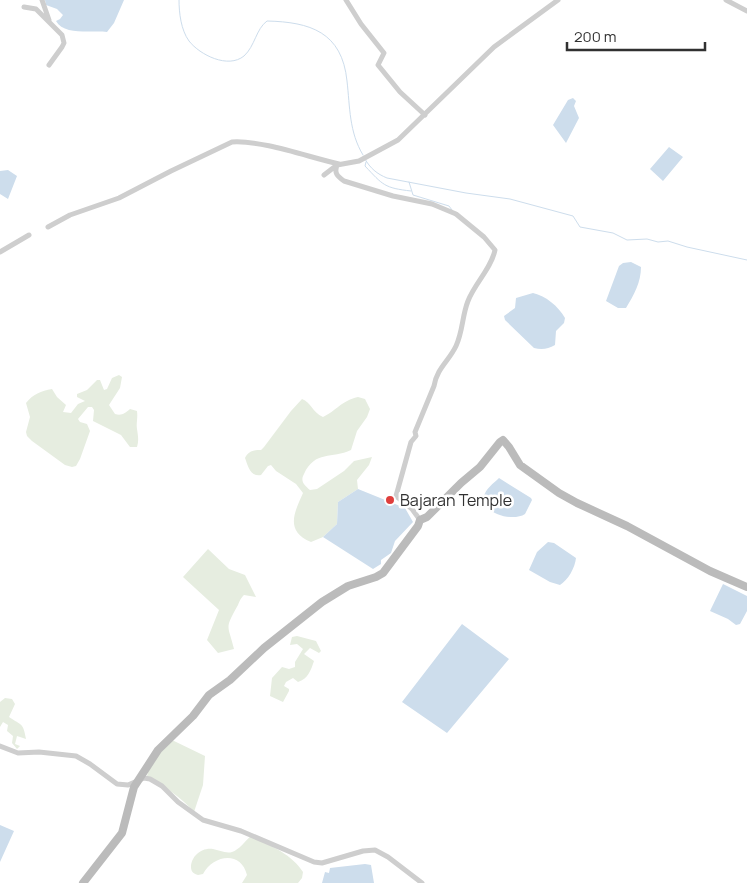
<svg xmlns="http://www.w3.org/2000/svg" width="747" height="883" viewBox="0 0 747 883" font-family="Manrope,sans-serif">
  <rect width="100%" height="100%" fill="#fff"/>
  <!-- green -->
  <path fill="#e6ede0" d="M119,375L122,377L120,388L109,405L115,414C122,416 125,413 130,409L137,411C138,418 136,423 137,429C138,436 139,440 137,447H130L121,435L93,421L94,410L92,407H88L78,419L80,422L87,424L90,431L80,459L76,466L72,467L65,465L32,441L27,436L26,432L30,417L26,403C33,394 41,391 52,389L57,397L66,405L63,412L71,413L78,404L85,401L77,397V394L87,390L97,380H100L104,390L107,389L112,378Z
    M358,397L365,399L370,409L367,417L357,431L351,450C332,459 315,450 304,474C300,481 304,485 310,490L317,489L344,471L354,461L372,457L369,465L357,480L358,489L338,502L337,524L323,537L311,542C285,531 294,513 303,493L296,484L276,471L271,465L268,466L261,475C250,477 248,466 245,458C248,451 254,450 261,450L264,447L291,411L302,399C311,402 312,412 323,417C336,411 341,401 358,397Z
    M208,549L229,569L245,575L256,597L244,595C241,598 240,600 238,605C224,630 228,624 234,649L218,653L207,640L219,610L183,577Z
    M297,636L316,641L321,651L319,653L310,648L304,654L314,661C311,670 308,679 298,682L293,678L286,682L284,686L289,689V691L283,702L270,696L272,678L282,667L289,669L295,667V662L303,649L297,644L290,645L292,637Z
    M5,698L12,699L15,704L9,717C22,726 23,722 26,739L17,736L15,744L20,746L17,749L12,743L13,736L7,731L8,725L3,722L0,727V702Z
    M172,740L205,756L203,785L194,812C181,797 164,786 147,776C151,760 161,751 172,740Z
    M251,836C269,845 292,854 303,872L302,878L298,883H242L247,875C241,850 213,855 203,874L198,875C194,874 191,872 191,867C191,856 202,847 213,849C219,850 226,854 232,852C239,850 245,841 251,836Z"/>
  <!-- water -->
  <path fill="#cdddec" d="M45,0H124L114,23L107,32C93,30 64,36 56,21L60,19L63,15L57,9L46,5Z
    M573,98L576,101L574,106L579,118L566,143L553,125L568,100Z
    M669,147L683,157L663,181L650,169Z
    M8,170L17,176L8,199L0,194V171Z
    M631,262L641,267C641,282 634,295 626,308H618L606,301L619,266L623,263Z
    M533,293C546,296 558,306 565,318L564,323L556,331L555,345C548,349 542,350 534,348L505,320L504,316L515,308L516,298Z
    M499,478L531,498L532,500L525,514C513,522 482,514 484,497C485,489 494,483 499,478Z
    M358,489L405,508L413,522L395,541L391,553L381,560V564L373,569L323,537L337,524L338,502Z
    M548,542L554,543L576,558C575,568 568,580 560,585L550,582L529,570L537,552Z
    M723,584L747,596V611L740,624L736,625L728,619L710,611Z
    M462,624L509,659L447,733L402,702Z
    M0,825L14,831L0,862Z
    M365,864L371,865L374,883H322L325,872L329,873L330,868Z"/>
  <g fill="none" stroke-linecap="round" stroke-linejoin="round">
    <!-- stream -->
    <path stroke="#cdddec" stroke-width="1" d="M179,0C179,13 181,30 189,41C200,55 228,69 244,56C255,46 256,29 267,21C310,22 342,32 347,81C350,107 349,132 363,155
      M365,159C370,168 377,174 387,178L466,193L510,199L573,216L580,227L613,233L627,240L647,239L658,242L668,241L687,247L747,260
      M366,162L365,166C383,185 384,188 411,191
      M409,182L413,195L449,206L452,210"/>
    <!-- street -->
    <path stroke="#cecece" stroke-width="5" d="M42,0L49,20
      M346,0L361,24L384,53L378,65L400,92L425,115
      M726,0L747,11
      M24,7L36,9L62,35L64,43L62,47L49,65
      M337,165C334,173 337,176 344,181L393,196L432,204L456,214L484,237L495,250C491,269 475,283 468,301C462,316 463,331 456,346C449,361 437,368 434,386L415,432L416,436L411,442L396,496L412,509L420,520
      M324,175L337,165L359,161L398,140L494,47L558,0
      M48,227L70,215L119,198L171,171L232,142C262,140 308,157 339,164
      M0,252L29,235
      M0,746L18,753L39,752L76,756L90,764L117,784L128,785L144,778L150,779L162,786L178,802L203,820L241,831L314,862L322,863L363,851L375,850L388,857L422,883"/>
    <!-- secondary -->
    <path stroke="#bbb" stroke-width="8" d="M83,883L122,833L134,787L158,750L193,716L209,695L230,680L264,648L322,602L348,586L376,577L383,573L418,526L420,520L427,517L461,483L480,467L500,442L503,440L509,447L520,465L559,493L577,503L627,526L710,571L747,587"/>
  </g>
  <!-- markers -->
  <circle fill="#df3e3c" stroke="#fff" stroke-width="2" cx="390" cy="500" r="5"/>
  <g text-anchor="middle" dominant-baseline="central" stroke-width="5" stroke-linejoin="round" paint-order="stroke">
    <!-- poi labels -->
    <g font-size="16" fill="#313131" stroke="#fff" text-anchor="start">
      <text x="400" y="500">Bajaran Temple</text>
    </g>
  </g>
  <!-- scale -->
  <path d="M567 42v8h138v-8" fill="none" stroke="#313131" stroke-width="2.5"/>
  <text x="574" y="42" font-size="15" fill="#313131" stroke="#ffffff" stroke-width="4" paint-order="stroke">200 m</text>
</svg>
